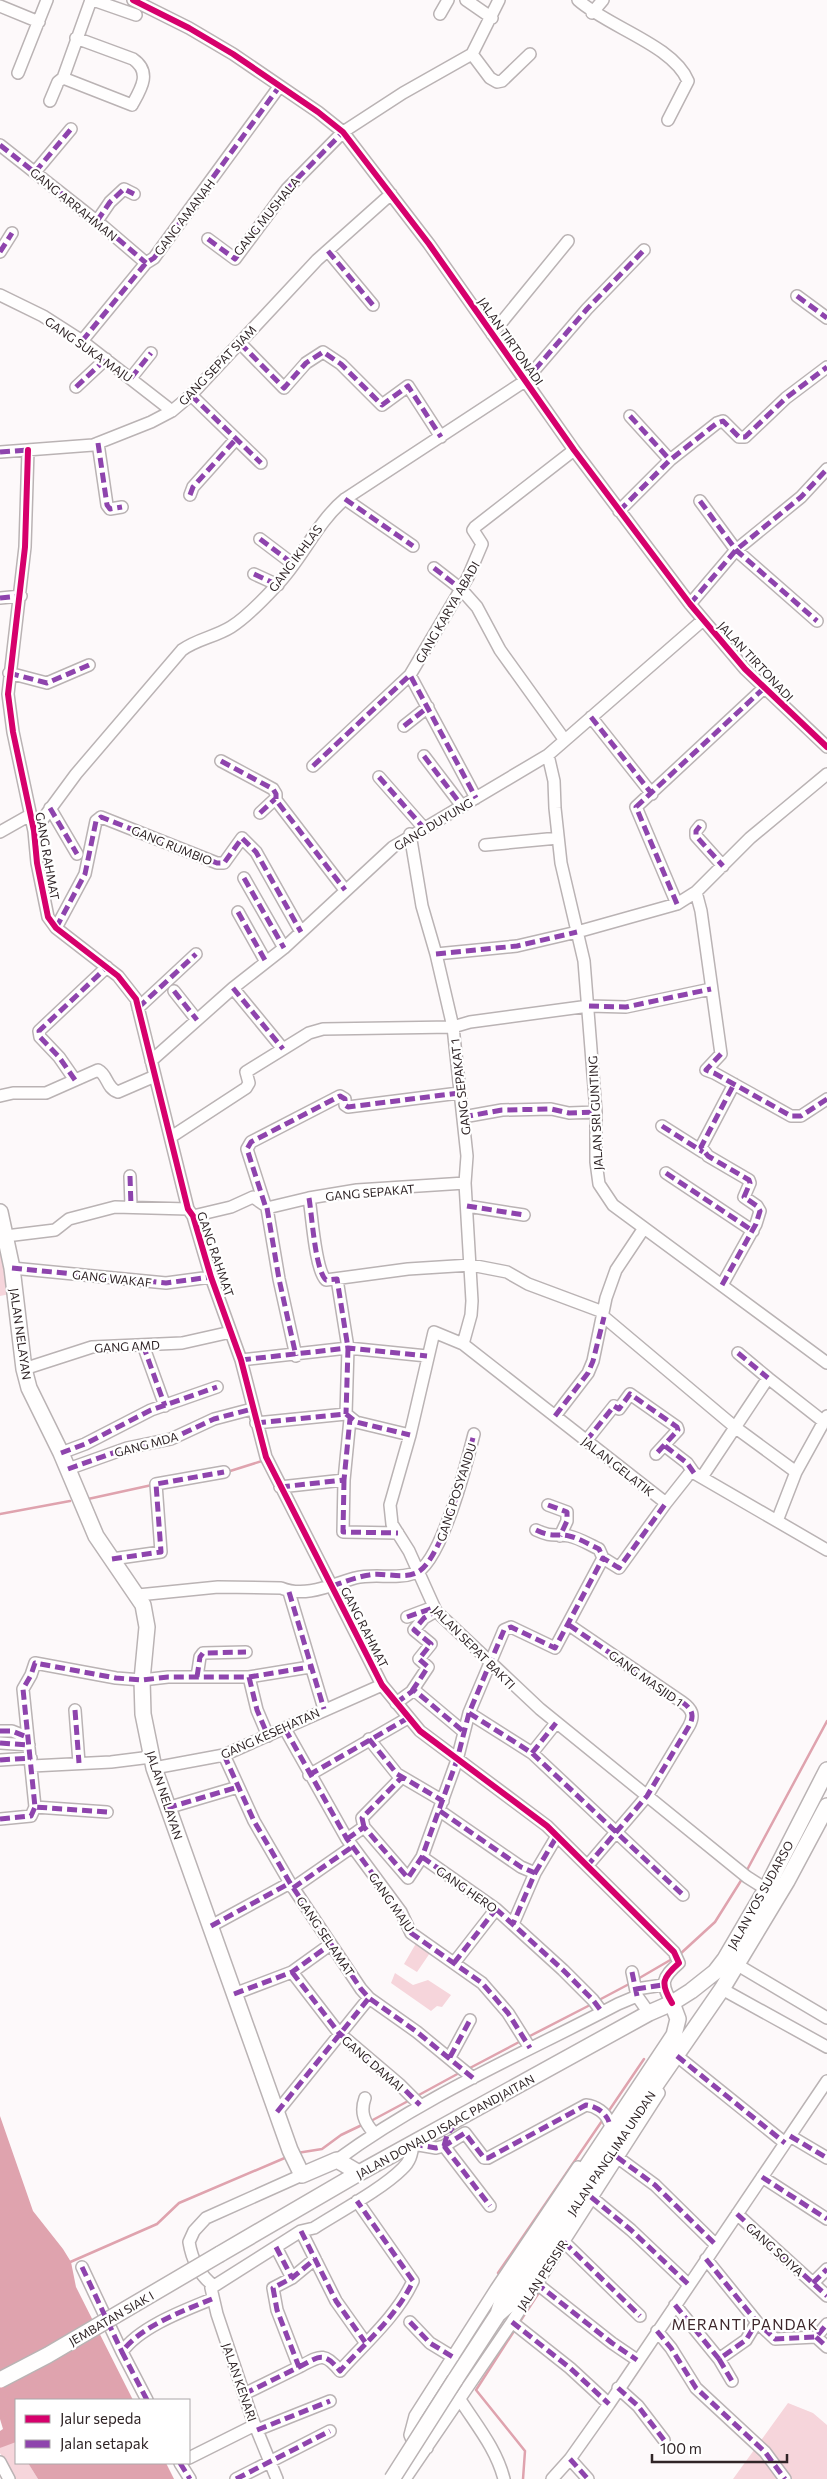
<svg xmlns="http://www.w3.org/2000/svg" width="827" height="2479" viewBox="0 0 827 2479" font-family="Commissioner,sans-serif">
  <rect width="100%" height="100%" fill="#fdf9fa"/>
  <!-- green -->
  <path fill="#f6d5db" d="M0,1252L10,1294L0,1296Z
    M418,1940L432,1950L417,1972L404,1964Z
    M395,1973L413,1985L428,1980L451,1995L442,2007L437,2006L431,2011L391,1983Z
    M788,2403L813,2413L827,2425V2479H733Z
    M11,2442H16V2463H28L38,2479H14L0,2453V2448Z"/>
  <!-- water -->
  <path fill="#dfa3ae" d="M0,2116L33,2211L63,2249L71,2262L76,2287L133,2400H16V2442L0,2448V2431L3,2429L0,2419Z
    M28,2463H166L174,2479H38Z"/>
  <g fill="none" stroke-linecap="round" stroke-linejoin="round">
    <!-- stream -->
    <path stroke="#dfa3ae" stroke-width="2.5" d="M227,1472L265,1460
      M88,1499L152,1485
      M0,1514L70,1501
      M747,1870L827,1721
      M679,1955L715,1922L742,1879
      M636,1980L672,1959
      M599,2000L631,1983
      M528,2037L592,2004
      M468,2069L521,2041
      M417,2096L461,2072
      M608,2112L644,2059
      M369,2122L410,2100
      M297,2153L322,2149L341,2135L364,2124
      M68,2263L157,2224L179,2203L287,2157
      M498,2273L604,2118
      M519,2323L540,2291
      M516,2328L476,2390L525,2451L523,2479"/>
    <defs>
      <path id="minor" d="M93,0L136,15
        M133,0L189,28L233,54L318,112L343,132L429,244L574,450L690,604L745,669L827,747
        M466,0L492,18
        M578,0C608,27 673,45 688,81L668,120
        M0,6L39,22
        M592,13L603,0
        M440,14L448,0
        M76,38L133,59C152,72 141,89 132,105L63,78L91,0
        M472,54L490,78L497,82L502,81L530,54
        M18,73L47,0
        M50,101L58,82L63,78
        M0,145L104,227L146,263
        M35,172L71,129
        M97,221L110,202L124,189L134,194
        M208,239L235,259L287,189L343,132L403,93L472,54L499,0
        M328,251L373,305
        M0,252L12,233
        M0,295L43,316L82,341L172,411
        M797,296L827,318
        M492,334L568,241
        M82,341L146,263L154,258L279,87
        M240,343L284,388L306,363L323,352L341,364L382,405L408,386L441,437
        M131,378L151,353
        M76,387L106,359
        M191,395L261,463
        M630,416L670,460
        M98,443L107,505L110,509L122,507
        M28,450L25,547L8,694L13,732L34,831L37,863L48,917L56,928L118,976L136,999L188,1209L193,1216L211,1277L241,1360L266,1457L382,1685L420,1731L547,1826L674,1952L679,1963C662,1978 660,1983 672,2003
        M0,452L93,445L151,422L172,411L191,395L317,260L391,194
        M190,495L193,487L236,439
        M345,499L413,546
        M700,501L736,550L817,621
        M619,511L670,460L717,423L723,421L739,437H745L786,398L827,367
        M260,539L293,564
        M434,568L461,589L477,607L500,650L564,739
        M254,574L278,585
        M0,598L21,596
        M690,604L736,550L801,497L827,469
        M9,673L47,683L89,665
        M410,675L476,798
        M591,717L652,794
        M404,726L428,707
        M548,755L554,781L555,808L561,863L584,961L596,1112V1162L599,1184L613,1205L827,1363
        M424,756L462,806
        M221,761L273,789L276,794V800L345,890
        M313,766L410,675L468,577L482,544L473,530L475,527L574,450
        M379,777L423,827
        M50,808L77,854
        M260,813L275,799
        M700,826L696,831V836L723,866
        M34,831L76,774L182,650C197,639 215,637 231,627C247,617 263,600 276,586C302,560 316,523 345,499L525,381L587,309L644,250
        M0,832L30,815
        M410,834L422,906L436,954L453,1027L467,1156L465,1183L472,1301L471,1315L463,1344
        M485,845L558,838
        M244,878L284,948
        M696,892L701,911L721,1054L706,1070L714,1073L791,1116H801L827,1099
        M677,904L636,807L764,688
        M238,912L266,962
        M56,928L85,874L96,821L101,817L217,863H224L242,838L256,852L301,932
        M436,954L517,946L577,932L677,904L696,892L750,838L827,774
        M233,988L283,1049
        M174,991L197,1020
        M138,1008L196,954
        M151,1061L233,988L284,948L393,847L548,755L703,620
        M75,1080L59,1057L40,1037L39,1031L107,967
        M0,1096L13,1093H46L98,1070C108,1075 106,1088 118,1092L155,1076
        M463,1117L502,1110L551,1109L569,1113L596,1112
        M662,1126L703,1152
        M171,1137L246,1088L249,1083L246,1072L309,1033L323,1029L453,1027L470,1022L589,1006L626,1007L711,989
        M666,1173L753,1231
        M130,1176L131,1206
        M309,1198C312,1215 315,1270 326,1280L408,1269L471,1265L507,1272L528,1284L603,1312
        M265,1205L247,1149L251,1142L340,1096L345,1099V1105L348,1107L459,1093
        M467,1206L524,1215
        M267,1208L309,1198L357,1190L465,1183
        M267,1208L279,1279L296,1356
        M193,1216L231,1207L253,1197L266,1206
        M6,1236L55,1230L69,1219L115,1207L188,1209
        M12,1268L166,1283L211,1277
        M337,1279L348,1348L346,1414
        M722,1285L756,1224L760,1211L757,1206L744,1197L750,1183L749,1180L708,1156L701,1147L734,1084
        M604,1317L736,1428L796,1472
        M143,1345L165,1406
        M738,1353L768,1378
        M241,1360L348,1348L427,1356
        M24,1369L92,1347L182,1343L231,1332
        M555,1416L588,1373L593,1361L606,1298L616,1270L644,1228
        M256,1423L346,1414L356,1422L410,1435
        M586,1441L614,1406L619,1409L630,1394L677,1427L678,1430L656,1454
        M665,1446L687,1463L694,1473
        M61,1453L85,1444L151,1410L217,1387
        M68,1469L127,1448L171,1439L214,1419L252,1409
        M702,1477L768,1378L824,1422
        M344,1480L343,1532L398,1533
        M280,1487L344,1480L350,1419
        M548,1505L567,1512V1521L560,1536
        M777,1521L796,1472L827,1416
        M536,1530C553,1538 554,1533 569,1536C579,1538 590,1545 599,1549L603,1558
        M112,1559L161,1552L156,1484L224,1472
        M289,1592L324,1709
        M138,1595L218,1587L281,1588C305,1598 331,1585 355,1578C375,1573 396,1580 415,1573C441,1564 467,1462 474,1434
        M407,1617L431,1608
        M569,1625L682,1702C692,1709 695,1715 689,1726L647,1796L588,1865
        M197,1677L200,1657L203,1653L246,1652
        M249,1677L257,1710L268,1736
        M412,1691L428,1667L419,1659L431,1644L414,1630L424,1618L436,1611
        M396,1703L414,1690L464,1732
        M75,1710L79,1763
        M469,1713L532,1753L683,1895
        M285,1729L347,1839L401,1912L411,1933L482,1983L508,2013L530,2048
        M0,1731H12L27,1737
        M369,1739L397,1774L443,1801
        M0,1743L29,1745
        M532,1753L556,1723
        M224,1755L254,1821L290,1883L361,1989L369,1998L417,2032L473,2078
        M0,1760L31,1758
        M32,1766L111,1762L151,1757
        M154,1768L224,1755L382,1685
        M309,1775L408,1718
        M167,1808L238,1787
        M440,1811L521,1867L535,1873L513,1924
        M107,1812L35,1807L23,1689L31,1675L35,1663L116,1678L142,1680L168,1677H249L310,1667
        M0,1819L31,1816L35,1807
        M364,1827L362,1818L402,1777
        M347,1839L364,1827L408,1878L422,1857L457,1760L469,1713L504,1630L511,1627L555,1648L603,1558L619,1568L666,1503
        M422,1857L496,1909L563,1970L593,2000L602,2012
        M535,1873L557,1836
        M293,1888L352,1847
        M766,1889L747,1877L540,1709L436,1611L409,1551L392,1524L390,1505L410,1435L434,1332L463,1344L666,1503L689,1474L694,1473L827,1550
        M211,1926L290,1883
        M454,1963L496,1909
        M736,1964L827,2018
        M292,1972L339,2033L399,2084L420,2105
        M632,1972L637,1996
        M636,1989L663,1985
        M722,1989L827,2047
        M234,1994L292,1972L331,1944
        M677,2056L785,2143
        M450,2057L470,2020
        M365,2098C360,2112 364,2122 374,2133
        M277,2112L369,1998
        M790,2136L827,2158
        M444,2146L490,2206
        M617,2157L655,2185L716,2245
        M337,2160C424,2096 523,2054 618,2004L637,1996L649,2013
        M762,2177L827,2219
        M591,2197L631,2230L689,2285
        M737,2214L827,2296
        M301,2231L336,2301L365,2342
        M564,2242L640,2316
        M276,2247L292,2278
        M706,2259L757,2322L775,2339L816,2337L827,2324
        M82,2267L122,2352
        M536,2283L612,2343L637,2360
        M813,2283L827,2269
        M214,2286C199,2275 192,2260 189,2242L194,2231L206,2218L302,2175
        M675,2305L719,2359L746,2340L757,2322
        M410,2322L430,2343L453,2357
        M512,2322L570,2368L609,2404
        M657,2331L671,2348L696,2388L765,2452L785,2479
        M816,2337L827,2347
        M719,2359L732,2381
        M299,2367C320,2356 324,2351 340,2371C365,2343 397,2316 413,2281L357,2201
        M618,2388L638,2406L664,2440
        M244,2394L299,2367L277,2310L273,2288L292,2278L315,2259
        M459,2398C476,2425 496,2448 504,2479
        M147,2400L122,2352C139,2327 185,2310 212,2299
        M257,2430L330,2401
        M427,2448L413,2442L410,2435L415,2416L496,2289L578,2167
        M189,2458L255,2425
        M570,2459L588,2479
        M0,2462L9,2479
        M180,2463L190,2479
        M236,2479L330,2431
        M277,2479L252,2418L217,2314L211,2288L301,2231L314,2228C339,2212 382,2189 402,2169C410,2162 412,2154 413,2144L436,2148L444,2146L465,2133L484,2158H488L586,2105C596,2106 606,2113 609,2122
        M405,2479L512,2322L659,2093
        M552,2479L570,2459L609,2404L827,2081"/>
      <path id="major" d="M0,1212L12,1268L24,1369L29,1388L61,1453L96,1536L143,1605L147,1627L142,1680L143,1714L154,1768L290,2150L302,2175L337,2160L359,2173
        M220,2254L359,2173L649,2013L672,2003L691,1991L715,1972L725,1959L766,1889L827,1770
        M498,2314L505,2292L512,2279L674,2035L678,2019L672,2003
        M455,2380L498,2314L514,2300L644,2102L722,1989L787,1881L827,1806"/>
    </defs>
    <!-- minor casing -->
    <use href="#minor" stroke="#bab3b4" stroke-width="14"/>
    <!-- major casing -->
    <use href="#major" stroke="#bab3b4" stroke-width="18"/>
    <!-- minor -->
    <use href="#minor" stroke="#fffefe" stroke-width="11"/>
    <!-- major -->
    <use href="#major" stroke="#fffefe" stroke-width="15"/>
    <defs>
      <path id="major-bridge" d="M0,2380L48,2355L220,2254
        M392,2479L455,2380"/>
    </defs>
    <!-- major-bridge casing -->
    <use href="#major-bridge" stroke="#bab3b4" stroke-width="18" stroke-linecap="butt"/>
    <!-- major-bridge -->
    <use href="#major-bridge" stroke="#fffefe" stroke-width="15"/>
    <!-- quiet -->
    <path stroke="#8e44ad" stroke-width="5" stroke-dasharray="10 5" stroke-linecap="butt" d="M0,145L104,227L146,263
      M35,172L71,129
      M97,221L110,202L124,189L134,194
      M208,239L235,259L287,189L343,132
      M328,251L373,305
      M0,252L12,233
      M797,296L827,318
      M82,341L146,263L154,258L279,87
      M240,343L284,388L306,363L323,352L341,364L382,405L408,386L441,437
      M131,378L151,353
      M525,381L587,309L644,250
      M76,387L106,359
      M191,395L261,463
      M630,416L670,460
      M98,443L107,505L110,509L122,507
      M0,452L28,450
      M190,495L193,487L236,439
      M345,499L413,546
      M700,501L736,550L817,621
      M619,511L670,460L717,423L723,421L739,437H745L786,398L827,367
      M260,539L293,564
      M434,568L461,589
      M254,574L278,585
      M0,598L21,596
      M690,604L736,550L801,497L827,469
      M9,673L47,683L89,665
      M591,717L652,794
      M404,726L428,707
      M424,756L462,806
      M221,761L273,789L276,794V800L345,890
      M313,766L410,675L476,798
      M379,777L423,827
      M50,808L77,854
      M260,813L275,799
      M700,826L696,831V836L723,866
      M244,878L284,948
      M677,904L636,807L764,688
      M238,912L266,962
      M56,928L85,874L96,821L101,817L217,863H224L242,838L256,852L301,932
      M436,954L517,946L577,932
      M233,988L283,1049
      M174,991L197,1020
      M589,1006L626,1007L711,989
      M138,1008L196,954
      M721,1054L706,1070L714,1073L791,1116H801L827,1099
      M75,1080L59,1057L40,1037L39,1031L107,967
      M463,1117L502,1110L551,1109L569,1113L596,1112
      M662,1126L703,1152
      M666,1173L753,1231
      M130,1176L131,1206
      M309,1198C312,1215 315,1270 326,1280L337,1279L348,1348L346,1414
      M265,1205L247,1149L251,1142L340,1096L345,1099V1105L348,1107L459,1093
      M467,1206L524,1215
      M267,1208L279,1279L296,1356
      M12,1268L166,1283L211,1277
      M722,1285L756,1224L760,1211L757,1206L744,1197L750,1183L749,1180L708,1156L701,1147L734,1084
      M143,1345L165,1406
      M738,1353L768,1378
      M241,1360L348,1348L427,1356
      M555,1416L588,1373L593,1361L604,1317
      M256,1423L346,1414L356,1422L410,1435
      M586,1441L614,1406L619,1409L630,1394L677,1427L678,1430L656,1454
      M665,1446L687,1463L694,1473
      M61,1453L85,1444L151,1410L217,1387
      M68,1469L127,1448L171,1439L214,1419L252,1409
      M344,1480L343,1532L398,1533
      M280,1487L344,1480L350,1419
      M548,1505L567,1512V1521L560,1536
      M536,1530C553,1538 554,1533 569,1536C579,1538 590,1545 599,1549L603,1558
      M112,1559L161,1552L156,1484L224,1472
      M332,1586C344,1582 356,1577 369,1575C384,1572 403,1580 418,1572C443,1558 466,1463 474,1434
      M289,1592L324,1709
      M407,1617L433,1608
      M569,1625L682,1702C692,1709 695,1715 689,1726L647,1796L588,1865
      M197,1677L200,1657L203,1653L246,1652
      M249,1677L257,1710L268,1736
      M412,1691L428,1667L419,1659L431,1644L414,1630L424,1618L436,1611
      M396,1703L414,1690L464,1732
      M75,1710L79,1763
      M469,1713L532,1753L683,1895
      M285,1729L347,1839L401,1912L411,1933L482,1983L508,2013L530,2048
      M0,1731H12L27,1737
      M369,1739L397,1774L443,1801
      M0,1743L29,1745
      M532,1753L556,1723
      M224,1755L254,1821L290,1883L361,1989L369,1998L417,2032L473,2078
      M0,1760L31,1758
      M309,1775L408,1718
      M167,1808L238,1787
      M440,1811L521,1867L535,1873L513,1924
      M107,1812L35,1807L23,1689L31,1675L35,1663L116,1678L142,1680L168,1677H249L310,1667
      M0,1819L31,1816L35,1807
      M364,1827L362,1818L402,1777
      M347,1839L364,1827L408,1878L422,1857L457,1760L469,1713L504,1630L511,1627L555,1648L603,1558L619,1568L666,1503
      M422,1857L496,1909L563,1970L593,2000L602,2012
      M535,1873L557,1836
      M293,1888L352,1847
      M211,1926L290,1883
      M454,1963L496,1909
      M292,1972L339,2033L399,2084L420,2105
      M632,1972L637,1996
      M636,1989L663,1985
      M234,1994L292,1972L331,1944
      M677,2056L785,2143
      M450,2057L470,2020
      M277,2112L369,1998
      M790,2136L827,2158
      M413,2144L436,2148L444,2146L465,2133L484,2158H488L586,2105C596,2106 606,2113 609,2122
      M444,2146L490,2206
      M444,2146L447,2135L459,2119
      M617,2157L655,2185L716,2245
      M762,2177L827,2219
      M591,2197L631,2230L689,2285
      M737,2214L827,2296
      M301,2231L336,2301L365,2342
      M564,2242L640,2316
      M276,2247L292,2278
      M706,2259L757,2322L775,2339L816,2337L827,2324
      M82,2267L122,2352
      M536,2283L612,2343L637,2360
      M813,2283L827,2269
      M675,2305L719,2359L746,2340L757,2322
      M410,2322L430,2343L453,2357
      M512,2322L570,2368L609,2404
      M657,2331L671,2348L696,2388L765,2452L785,2479
      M816,2337L827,2347
      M719,2359L732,2381
      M299,2367C320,2356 324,2351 340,2371C365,2343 397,2316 413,2281L357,2201
      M618,2388L638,2406L664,2440
      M244,2394L299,2367L277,2310L273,2288L292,2278L315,2259
      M147,2400L122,2352C139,2327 185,2310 212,2299
      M257,2430L330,2401
      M570,2459L588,2479
      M180,2463L190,2479
      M236,2479L330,2431"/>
    <defs>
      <path id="cycleway" d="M133,0L189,28L233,54L318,112L343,132L429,244L574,450L690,604L745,669L827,747
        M28,450L25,547L8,694L13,732L34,831L37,863L48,917L56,928L118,976L136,999L188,1209L193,1216L211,1277L241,1360L266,1457L382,1685L420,1731L547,1826L674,1952L679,1963C662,1978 660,1983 672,2003"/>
    </defs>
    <!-- cycleway casing -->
    <use href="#cycleway" stroke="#fff" stroke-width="9"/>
    <!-- cycleway -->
    <use href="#cycleway" stroke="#d6006c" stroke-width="6"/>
  </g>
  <g text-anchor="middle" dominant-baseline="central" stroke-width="4.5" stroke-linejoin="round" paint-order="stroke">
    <!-- street labels -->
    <g font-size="12" fill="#302527" stroke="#fff">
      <text transform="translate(74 204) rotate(39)">GANG ARRAHMAN</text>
      <text transform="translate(266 216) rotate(-51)">GANG MUSHALA</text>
      <text transform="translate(184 217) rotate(-53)">GANG AMANAH</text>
      <text transform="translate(511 341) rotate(55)">JALAN TIRTONADI</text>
      <text transform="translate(89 349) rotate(35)">GANG SUKA MAJU</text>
      <text transform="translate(217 365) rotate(-46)">GANG SEPAT SIAM</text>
      <text transform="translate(295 558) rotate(-53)">GANG IKHLAS</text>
      <text transform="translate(447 612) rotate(-60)">GANG KARYA ABADI</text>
      <text transform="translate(756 661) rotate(47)">JALAN TIRTONADI</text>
      <text transform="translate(433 824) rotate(-31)">GANG DUYUNG</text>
      <text transform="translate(172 845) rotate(22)">GANG RUMBIO</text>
      <text transform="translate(48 856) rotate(80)">GANG RAHMAT</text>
      <text transform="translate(460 1087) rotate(-97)">GANG SEPAKAT 1</text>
      <text transform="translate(595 1113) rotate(-93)">JALAN SRI GUNTING</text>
      <text transform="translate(370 1192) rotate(-5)">GANG SEPAKAT</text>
      <text transform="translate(216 1254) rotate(71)">GANG RAHMAT</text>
      <text transform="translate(112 1278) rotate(6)">GANG WAKAF</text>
      <text transform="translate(21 1334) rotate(82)">JALAN NELAYAN</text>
      <text transform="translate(127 1346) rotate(-3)">GANG AMD</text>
      <text transform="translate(146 1444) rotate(-15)">GANG MDA</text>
      <text transform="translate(618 1466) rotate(38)">JALAN GELATIK</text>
      <text transform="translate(456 1492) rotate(-72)">GANG POSYANDU</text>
      <text transform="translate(365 1627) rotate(63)">GANG RAHMAT</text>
      <text transform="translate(474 1647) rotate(45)">JALAN SEPAT BAKTI</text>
      <text transform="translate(646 1678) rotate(35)">GANG MASJID 1</text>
      <text transform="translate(270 1733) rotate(-24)">GANG KESEHATAN</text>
      <text transform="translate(165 1795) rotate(72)">JALAN NELAYAN</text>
      <text transform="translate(467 1889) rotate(35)">GANG HERO</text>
      <text transform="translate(760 1895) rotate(-61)">JALAN YOS SUDARSO</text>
      <text transform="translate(392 1902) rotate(55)">GANG MAJU</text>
      <text transform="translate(326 1936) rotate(56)">GANG SELAMAT</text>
      <text transform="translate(373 2063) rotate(41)">GANG DAMAI</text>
      <text transform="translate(445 2126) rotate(-29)">JALAN DONALD ISAAC PANDJAITAN</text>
      <text transform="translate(611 2153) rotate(-56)">JALAN PANGLIMA UNDAN</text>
      <text transform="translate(775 2249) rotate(42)">GANG SOIYA</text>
      <text transform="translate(542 2275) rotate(-57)">JALAN PESISIR</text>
      <text transform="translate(111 2318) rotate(-30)">JEMBATAN SIAK I</text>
      <text transform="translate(240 2382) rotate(71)">JALAN KENARI</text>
    </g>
    <!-- quarter labels -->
    <g font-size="15" letter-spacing="1" fill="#3d262a" stroke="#fff">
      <text x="745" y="2324">MERANTI PANDAK</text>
    </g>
  </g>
  <!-- legend -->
  <rect x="15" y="2399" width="175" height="65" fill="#ffffff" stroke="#aca8a9"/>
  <rect x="25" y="2415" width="25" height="8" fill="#d6006c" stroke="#aca8a9"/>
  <text x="60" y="2424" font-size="15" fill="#302527">Jalur sepeda</text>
  <rect x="25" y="2440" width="25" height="8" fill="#8e44ad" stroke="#aca8a9"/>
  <text x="60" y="2449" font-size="15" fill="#302527">Jalan setapak</text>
  <!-- scale -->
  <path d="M652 2454v8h135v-8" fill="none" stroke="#302527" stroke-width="2.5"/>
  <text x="660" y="2454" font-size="15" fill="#302527" stroke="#ffffff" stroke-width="4" paint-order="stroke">100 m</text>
</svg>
